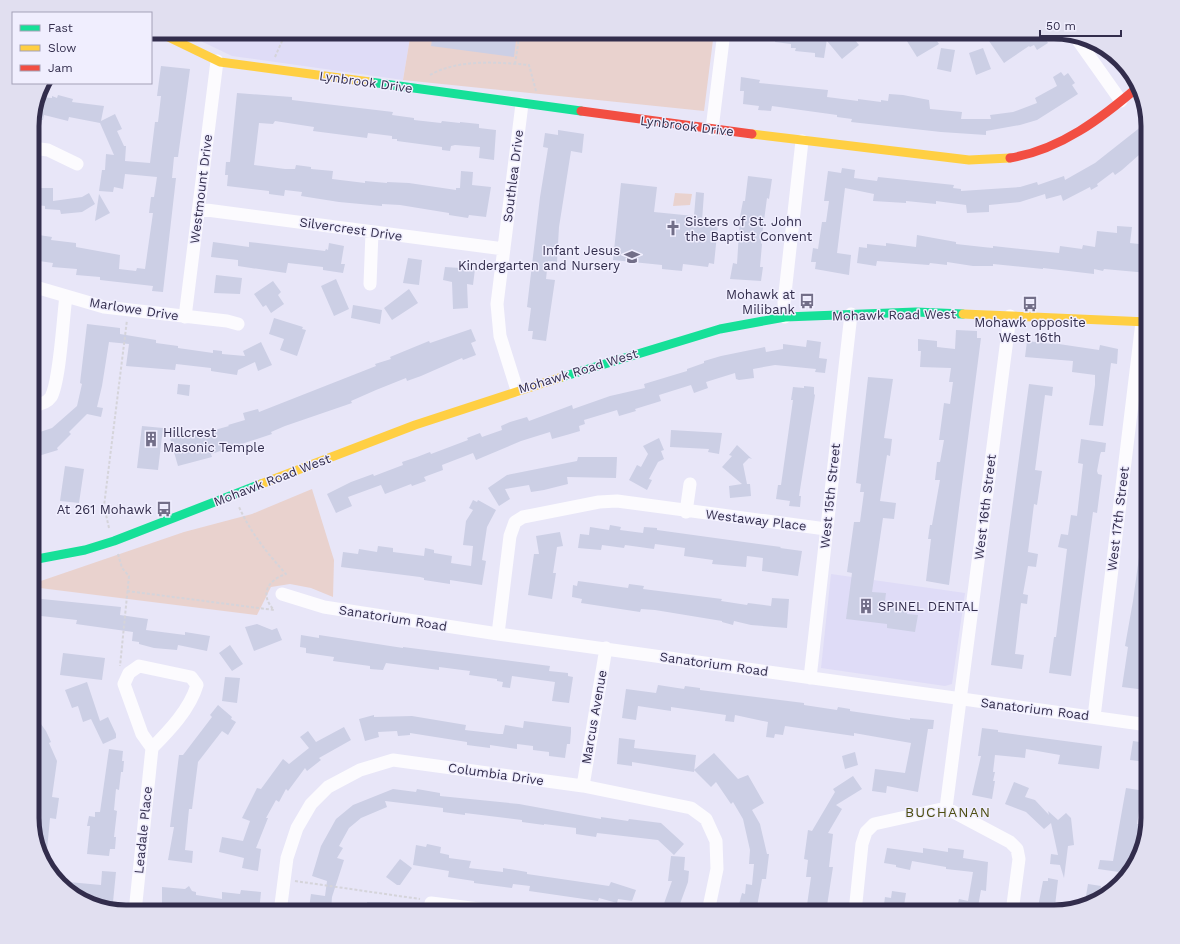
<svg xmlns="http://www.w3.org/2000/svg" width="1180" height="944" viewBox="0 0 1180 944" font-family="'Work Sans',sans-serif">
  <rect width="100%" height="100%" fill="#e8e6f8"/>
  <!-- built -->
  <path fill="#dfdcf7" d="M185,32H411L403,80L232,56L186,34Z
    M831,574L965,593L952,684L945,686L821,668Z"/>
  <!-- green -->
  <path fill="#e9d2ce" d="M411,32H714L704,111L403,80Z
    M675,193L692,194L690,205L673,206Z
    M312,489L334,560L333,597L311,588L290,584L271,587L257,615L32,587V584L184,532L252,514Z"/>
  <!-- building -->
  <path fill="#cccfe5" d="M433,32H517L514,57L431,46Z
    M776,32H795L794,35L827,39L824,58L815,57V53L795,51L796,48H791V44L775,42Z
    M837,32L845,40L851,35L859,45L842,59L827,41Z
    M914,32H931L939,44L917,57L905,38Z
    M1003,32H1041L1048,43L1037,50L1034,45L1030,47L1029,46L1004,63L989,41Z
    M941,48L955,50L951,72L937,69Z
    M983,48L991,69L976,75L969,53Z
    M161,66L190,69L178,157H174L172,178H176L163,292L152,291L153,286L100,280V277L76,275L77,269L52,267L53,263L32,260V234L52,237L51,240L76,243V247L120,255L119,269L136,271L137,268L145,269L153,213H149L151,197H154L157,177L125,174L123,189L114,187L113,192L99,191L102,170H105L106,154L114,155L100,123L69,117L68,121L44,115L43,120L32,119L38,97L52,98V96L57,98L58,95L73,99L72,102L104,106L101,121L115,114L122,129L117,131L124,146H126L125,161L150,163L155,122H158L161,96H157Z
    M1061,72L1064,76L1068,73L1075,83L1072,85L1078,94L1037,120L1020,125L986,131V135L941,132L851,122L852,119L837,117V115L772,106L771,111L758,110L759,106L743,104L744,91H740L741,77L760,80L759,83L828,90L827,97L858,101V99L881,102V100L888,101L889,94L903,95L929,100L930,109L962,112L961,119H991L990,115L1013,112L1037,103L1035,98L1057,86L1053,77Z
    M237,93L292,97V100L393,112L392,115L414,118V120L441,123L442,121L460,123V122L479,124V128L496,130L494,160L479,158L480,147L455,145L451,146L450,151L442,150V147L397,141V139H392V136L368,133L367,138L313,131L314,127L275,121L273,124L259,123L254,165L285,169H295L296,165L311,167V169L333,171L332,179L365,183V181L387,183V182L409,183L456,190V188H460L461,171L473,172L472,185L491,187L486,217L469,215L468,218L449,215V213L400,205L382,204V206L339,202L301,196L302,192L285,190L284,196L269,194V191L227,186L228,175H225L226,162H230Z
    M1147,122L1148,147L1122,170L1115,175L1113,172L1097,184L1098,186L1091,190L1090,187L1063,201L1061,195L1046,199L1045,194L1020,202L989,205V212L967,213L966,205L936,201V204L906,201V203L873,201L874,194L845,188L837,253L851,255L849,275L815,269L816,262H811L813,248L818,249L822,222H826L829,201H824L828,171L841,173L842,168L855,170L854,178L877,181L878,177L954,185L953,188L961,189V191L1020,187L1037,182L1038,185L1064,176L1065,180L1095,163Z
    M558,130L584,134L582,153L571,151L559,227L557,262L548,261L546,279L555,280L546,341L532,339L533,331H528L531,308L527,307L540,197L548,148L543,147L545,133L558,135Z
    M748,176L772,179L769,199L767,198L761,243L762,244L760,267H763L761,281L730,279L733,263L737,264L740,217L743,201H745Z
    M621,183L657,187L654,212L694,216L696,192L704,193L702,221L718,222V225L714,264L709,263L708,267L683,264L682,271L662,269V265L613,260Z
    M38,188H53V201L82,197L89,193L95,204L82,212L61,214L60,210L45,209V206L37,205Z
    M99,194L110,213L95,221Z
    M1117,226L1132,227L1130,243L1148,245V273L1104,269L1103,271L1094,269V274L1043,268V269L993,264V266H973L947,262V265L930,263L929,265L877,261L876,266L857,263L859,247L867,248V244L886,246V243L916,247L917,235L956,242V244L983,247L993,248V246L1059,253L1060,246L1082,249L1083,245L1095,247L1097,231L1117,233Z
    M213,242L249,247V242L325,251L326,249L328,250L329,243L344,246L341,264H345L343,273L323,270V267L288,263L286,273L238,266V260L211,257Z
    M408,258L422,260L419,285L403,283Z
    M445,267L475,269L473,285L467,284L468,308L453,309L452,282L443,280Z
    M216,275L242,278L240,294L214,293Z
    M336,279L349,309L334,316L321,286Z
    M273,281L281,292L278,295L284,304L271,313L266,305L263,307L254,294Z
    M409,289L418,303L392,320L384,308Z
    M353,305L382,310L380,324L351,318Z
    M32,315L41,316L38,344H32Z
    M274,318L303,327L302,329L306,330L297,356L280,350L284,339L269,334Z
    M87,324L120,328V334L156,340V343L178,346V348L213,353V350L222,351V354L245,356L243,351L261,342L272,365L258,371L255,362L238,370L237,375L211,371V368L176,364L175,370L126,366L129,344L109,342L102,386L97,407L103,408L101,417L87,414L69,432L71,434L57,448L58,450L35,457L32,444L40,442L37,433L52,428L77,406L82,384L80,383Z
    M471,329L476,341L471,343L476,355L463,360L462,358L421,376L407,381L406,378L376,390L351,401L352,403L285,426L271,432L272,434L211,454L212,457L178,466L169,435L184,431L186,438L229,426L228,425L245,420L243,413L258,409L259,412L376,366L375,364L391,359L390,357L429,341L430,343Z
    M956,330L977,331V338H981L949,585L926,581L931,539H928L930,525H932L940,480H935L937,462H940L944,440H939L944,403L950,404L953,382H949L951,368L920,367L921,351H918V339L937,341V347L955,349Z
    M807,340L821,342L819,358L827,359L825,373L815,372L816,369L775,365L753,369L754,378L739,380L736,379L735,373L706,382L708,388L694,393L691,385L659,395L661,401L635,409L636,411L619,416L617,410L584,420L585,424L579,426L580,431L570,434L552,439L550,432L521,441L476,460L473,453L442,465L443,470L424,477L426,481L412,486L411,484L385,494L381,485L348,497L352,506L336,513L327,494L351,482L373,474L374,476L403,465L402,462L417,457L430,452L431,454L468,440L467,438L480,433L482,437L502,430L501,426L510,422L527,417L529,421L572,405L573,409L610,396L645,388L644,384L687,371V369L704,363V361L721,356L765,347L766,352L783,349V344L806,347Z
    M1027,341L1052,344V343L1099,350L1100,345L1118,349L1117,364L1111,363L1103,426L1089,425L1095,385V375L1072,372L1073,361L1025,357Z
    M868,377L893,379L884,438L892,439L890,456L887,455L880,501L896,503L894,519L883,518L872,592L886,593L885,601L908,604L907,614L918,615L915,632L887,628V624L846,619L852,573L847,572L854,522H860L864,492H860L861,484L856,483Z
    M178,384L190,385L189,396L177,394Z
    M1029,384L1053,387L1052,396L1045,395L1035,470L1042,471L1037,505L1034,504L1028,552L1038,554L1036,567L1028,566L1023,594L1028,595L1027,604L1021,603L1015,654L1024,655L1022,669L991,665Z
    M804,386L814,387V394L815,395L799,496H801L800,507L789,506L790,501L776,499L778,485H781L793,400H791L793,387L804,388Z
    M142,426L163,428L158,470L137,468Z
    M671,430L722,433L719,454L708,452L709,449L670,447Z
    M659,438L664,450L661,451L664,459L658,462L649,479L652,480L647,490L629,480L637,465L641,467L648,454L643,446Z
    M1081,439L1106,443L1105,452H1101L1100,455L1097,471L1098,474L1102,475L1097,513L1093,512L1071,676L1049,673L1054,637H1056L1067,549L1058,547L1061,534L1068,535L1071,515L1077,516L1083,464L1078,463Z
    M737,445L752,459L749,458L743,464L747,484H750L751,496L730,498L729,486L742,484L722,467L732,456L729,455Z
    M578,457H617L616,478L567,477L568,484L544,490L531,492L529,485L505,489L510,499L499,506L488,488L507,475L577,461Z
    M65,466L84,469L79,503L60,501Z
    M473,500L477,502L478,500L496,510L487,527L482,560L486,561L482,585L450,580V584L424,580V578L420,577L341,567L343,552L358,554L359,549L377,552L378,546L393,548V552L424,556L425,548L434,550V553L452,556L451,563L471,566L473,546L463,545L466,521L473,510L469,508Z
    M610,525L621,527L620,530L643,533L644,527L657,528V530L781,547L780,548L802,551L798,576L762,571L763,558L747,556L746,567L712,564L713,560L684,556L685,548L655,544L654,549L625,545L624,548L602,545L601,550L578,548L580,534L589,535L590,527L609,530Z
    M1143,528H1148V613L1145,635H1148V656L1145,676L1148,677L1146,690L1122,687L1128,647L1125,646L1133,601Z
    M560,532L563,546L557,547L553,573H556L552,599L528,595L534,554H539L536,536Z
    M578,581L628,588L629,584L644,586L643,589L722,599L721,601L747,605L748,603L771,606L772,598L789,599L787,628L751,625L734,621L733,625L722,622V621L655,610L641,609L640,612L581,603L582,599L572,597L573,585L577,586Z
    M32,598L121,607L120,615L148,619L146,630L185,635V632L210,636L207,651L178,645L177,650L154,648L139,644V642L132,641L133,632L76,624L77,620L32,615Z
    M257,624L272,630L277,628L282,640L254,651L245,627Z
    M301,635L319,638V635L403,648V647L550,666L549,671L568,673V676L573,677L569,703L552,701L555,682L512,676L510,688L502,687L503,682L497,681V679L469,675L470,671L439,667V670L386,663L383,670L370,669V666L333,661L334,657L306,653V648L300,647Z
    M230,645L243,664L232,671L219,653Z
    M63,653L105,658L102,680L60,675Z
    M225,677L240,678L237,703L222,701Z
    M87,682L100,721L108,717L116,734V738L103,744L91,719L83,722L78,706L72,708L65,690Z
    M658,685L684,689L685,686L700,688V690L804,703V705L837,710L838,707L850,709V711L910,720V718L934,720L933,729H928L918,792L887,786L886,793L872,791L875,769L905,773L911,743L854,733V736L785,726L783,735L775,734L774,738L766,737L768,722L735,715L734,722L725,721L726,715L671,707V711L638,706L636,720L622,718L626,689L656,693Z
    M218,705L232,717L231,719L236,722L228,735L222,731L198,762L192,809H189L186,840L185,850L193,851L192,863L168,860L174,827H170L179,755H183L212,717L210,715Z
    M32,712L46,731L51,742L49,743L57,761L52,797L59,798L56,819L50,818L47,850L39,849L34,832L40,791H35L39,760L32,744Z
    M374,715V717L412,716L466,725L465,730L499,734H503L505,725L523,728L524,721L571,727V732L570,744H567L565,758L549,756V752L533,750V746L517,744V749L490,745V748L467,745V742L410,733V735L398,736L397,731L378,732L379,737L365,741L359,719Z
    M344,727L351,740L319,758L321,760L307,771L305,768L288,791L286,789L279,802L276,800L266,818H268L256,848L261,849L258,871L242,868L244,858L219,852L222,837L243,841L250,821L242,818L257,788L261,789L283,759L289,764L309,748L300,737L308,731L316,742Z
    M982,728L998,730V732L1102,746L1099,769L1058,764L1060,755L1026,749L1025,758L995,755L993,772H995L993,781H995L992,799L972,795L981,756H978Z
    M619,738L635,740L634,748L696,755L694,772L632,762V766L617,764Z
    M1133,741L1147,743L1146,762L1130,760Z
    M109,749L123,751L122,761H124L123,772H121L119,790L116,789L114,810L117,811L114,837H116L115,849H110L109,856L87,854L90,826H87L89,816L95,817V812H100Z
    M855,752L858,765L845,769L842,756Z
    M714,753L738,779L748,775L764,803L752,810L760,824L767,854H769L766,879H762L756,912H737L742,893L745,894L746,884L752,885L754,864H749L750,850L743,819L733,802L731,804L716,782L711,787L694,770Z
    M853,776L862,789L836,805L842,809L828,833L833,834L829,867H833L826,912H806L811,877H806L808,860L804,859L808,830L812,831L835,792L833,789Z
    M1014,782L1029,788L1025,797L1035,800L1049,815L1048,811L1058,820L1066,813L1071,818L1074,845L1068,846L1064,878L1060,865L1050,864L1051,854L1058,855L1051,823L1044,829L1026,812L1005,804Z
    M1126,788L1145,791L1143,804H1140L1137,824H1142L1137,860L1125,880L1116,886L1119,872L1098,869L1100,860L1113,861Z
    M393,789L416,792L417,789L440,793V796L519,804L601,819V817L628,821L629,819L661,823L684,844L674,855L658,840L597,833L596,837L576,834V828L544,824V825L522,822V820L465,813V815L443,812V808L385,801L387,807L361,818L349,828L339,846L343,848L337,858L344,860L332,897L331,911L309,908L311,894L325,896L327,881L312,876L321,846L336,819L353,805Z
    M427,844L441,847L440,853L449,855V858L471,861L469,868L503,872V868L527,872V874L609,886L611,882L636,890L632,901L618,899L617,903L599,898L598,901L529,891L530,886L513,884L512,888L474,883V881L448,877L449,871L413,865L416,845L426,847Z
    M887,848L923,853V848L948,852V848L964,850L963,858L988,862L986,891L981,890L977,912H962V908H957L959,899L968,901L973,872L946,869V867L912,861L910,870L896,867V865L884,863Z
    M671,856L685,857L684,870L689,871L688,882L677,912H661L672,881H668Z
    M400,859L412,868L400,885H397L386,877Z
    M102,871L116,872L113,902L77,896L64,889L58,881L101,885Z
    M1048,878L1058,880L1055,906L1063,907V910L1037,912L1043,881H1048Z
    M1088,884L1101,886L1099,898L1086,896Z
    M189,886L192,891L196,892V895L222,899V892L240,894L241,890L261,892L259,912H202L176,909V911L162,909V887L185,889Z
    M892,891L906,893L903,912H883L885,897L891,898Z
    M367,902H390L391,912H368Z"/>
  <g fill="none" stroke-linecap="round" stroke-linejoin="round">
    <!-- path -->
    <path stroke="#d5d4da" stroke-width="2" stroke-dasharray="3 2" stroke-linecap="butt" d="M275,57L286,32
      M515,64L520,32
      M430,75C458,59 497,62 529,65L536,91
      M109,528L104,506L127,320
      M118,554L122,568L129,576L120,666
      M127,591L274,610C259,594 268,580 286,574C267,553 251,533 239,507
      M295,881L420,899"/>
    <!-- street -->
    <path stroke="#fcfbfe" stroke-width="13" d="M1075,36L1121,101
      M712,129L724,32
      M32,148L48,150L77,164
      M199,209L504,249
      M370,284L372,232
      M32,286L104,307L227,321L238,324
      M185,317L217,61
      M785,317L784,302L802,141
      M517,390L500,336L497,304L522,104
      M32,406C39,405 47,403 51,397C60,381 63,317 66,296
      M686,512L690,484
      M282,594L324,607L498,634L1148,725
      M498,634L510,536L515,522L523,517L599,502L617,501L826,529
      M810,678L851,314
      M1094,717L1142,322
      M583,786L606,648
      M946,808L1010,316
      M431,903L503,912
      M135,912L152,748C169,731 190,709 197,685L191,677L139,666L129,673L124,684L142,734L152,748
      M280,912L287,858L297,828L311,804L328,787L360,770L393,760L583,786L691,808L706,819L716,841L717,869L708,912
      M855,912L862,844L866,832L874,824L946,808L1010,842L1017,849L1019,859L1012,912"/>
    <!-- fast -->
    <path stroke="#16e098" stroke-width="9" d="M370,82L581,111
      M562,377L720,329L785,317L916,312L963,314
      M32,560L85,550L114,541L261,484"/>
    <!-- slow -->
    <path stroke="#ffcf43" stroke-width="9" d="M158,32L220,62L370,82
      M752,134L969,160L1010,158
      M963,314L1148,322
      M261,484L415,425L562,377"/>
    <!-- jam -->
    <path stroke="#f24e42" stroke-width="9" d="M581,111L752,134
      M1010,158C1060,150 1102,118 1139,86"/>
  </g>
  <!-- icons -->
  <defs>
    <symbol id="church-bare" viewBox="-9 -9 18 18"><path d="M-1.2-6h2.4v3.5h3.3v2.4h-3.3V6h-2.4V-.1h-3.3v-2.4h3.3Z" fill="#726e88" stroke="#f0eefe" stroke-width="2.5" paint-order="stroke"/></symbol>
    <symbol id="school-bare" viewBox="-9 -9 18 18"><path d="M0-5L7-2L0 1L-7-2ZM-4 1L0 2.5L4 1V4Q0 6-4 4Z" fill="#726e88" stroke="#f0eefe" stroke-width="2.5" paint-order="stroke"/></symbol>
    <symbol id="bus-bare" viewBox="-9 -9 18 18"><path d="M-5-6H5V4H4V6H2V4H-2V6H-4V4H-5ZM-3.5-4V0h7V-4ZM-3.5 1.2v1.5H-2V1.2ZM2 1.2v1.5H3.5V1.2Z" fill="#726e88" stroke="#f0eefe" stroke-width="2.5" paint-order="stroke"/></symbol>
    <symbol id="building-bare" viewBox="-9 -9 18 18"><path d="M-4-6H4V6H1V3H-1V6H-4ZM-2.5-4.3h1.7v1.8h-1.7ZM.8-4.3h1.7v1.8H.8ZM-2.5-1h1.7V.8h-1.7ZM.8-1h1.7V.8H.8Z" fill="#726e88" stroke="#f0eefe" stroke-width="2.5" paint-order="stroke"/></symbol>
  </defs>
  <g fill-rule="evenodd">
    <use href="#church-bare" x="662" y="217" width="22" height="22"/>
    <use href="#school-bare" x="621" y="246" width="22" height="22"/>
    <use href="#bus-bare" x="796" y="290" width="22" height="22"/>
    <use href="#bus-bare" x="1019" y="293" width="22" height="22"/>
    <use href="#building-bare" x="140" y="428" width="22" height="22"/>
    <use href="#bus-bare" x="153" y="498" width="22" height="22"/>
    <use href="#building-bare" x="855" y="595" width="22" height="22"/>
  </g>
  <g text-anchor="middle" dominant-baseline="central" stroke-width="3" stroke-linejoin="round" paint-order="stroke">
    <!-- street labels -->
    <g font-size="13" fill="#322d4c" stroke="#f0eefe">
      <text transform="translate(366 82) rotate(8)">Lynbrook Drive</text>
      <text transform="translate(687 126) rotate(7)">Lynbrook Drive</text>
      <text transform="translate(513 176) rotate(-83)">Southlea Drive</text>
      <text transform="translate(201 189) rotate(-83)">Westmount Drive</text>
      <text transform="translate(351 229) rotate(8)">Silvercrest Drive</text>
      <text transform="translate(134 309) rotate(9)">Marlowe Drive</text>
      <text transform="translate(894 315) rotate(-1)">Mohawk Road West</text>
      <text transform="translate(578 371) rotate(-17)">Mohawk Road West</text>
      <text transform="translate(272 480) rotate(-21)">Mohawk Road West</text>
      <text transform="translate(830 496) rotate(-84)">West 15th Street</text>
      <text transform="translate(985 507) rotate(-83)">West 16th Street</text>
      <text transform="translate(1118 519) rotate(-83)">West 17th Street</text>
      <text transform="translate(756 520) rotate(7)">Westaway Place</text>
      <text transform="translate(393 618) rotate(9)">Sanatorium Road</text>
      <text transform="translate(714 664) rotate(8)">Sanatorium Road</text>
      <text transform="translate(1035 709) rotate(7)">Sanatorium Road</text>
      <text transform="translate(594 717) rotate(-80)">Marcus Avenue</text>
      <text transform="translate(496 774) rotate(8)">Columbia Drive</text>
      <text transform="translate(143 830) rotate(-84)">Leadale Place</text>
    </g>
    <!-- poi labels -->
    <g font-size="13" fill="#322d4c" stroke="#f0eefe" text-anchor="start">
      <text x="685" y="221">Sisters of St. John<tspan x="685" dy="15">the Baptist Convent</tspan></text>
      <text x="620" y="250" text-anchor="end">Infant Jesus<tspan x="620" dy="15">Kindergarten and Nursery</tspan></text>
      <text x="795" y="294" text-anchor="end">Mohawk at<tspan x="795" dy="15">Milibank</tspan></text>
      <text x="1030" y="322" text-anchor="middle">Mohawk opposite<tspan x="1030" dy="15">West 16th</tspan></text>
      <text x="163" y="432">Hillcrest<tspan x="163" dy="15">Masonic Temple</tspan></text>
      <text x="152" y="509" text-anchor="end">At 261 Mohawk</text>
      <text x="878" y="606">SPINEL DENTAL</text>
    </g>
    <!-- neighbourhood labels -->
    <g font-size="14" letter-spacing="1" fill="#4d4d10" stroke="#f0eefe">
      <text x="948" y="812">BUCHANAN</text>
    </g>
  </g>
  <!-- crop -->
  <path d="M0 0H1180V944H0ZM126 39H1054A87 87 0 0 1 1141 126V818A87 87 0 0 1 1054 905H126A87 87 0 0 1 39 818V126A87 87 0 0 1 126 39Z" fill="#e1dff0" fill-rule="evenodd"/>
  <path fill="none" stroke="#322d4c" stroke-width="5" d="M126 39H1054A87 87 0 0 1 1141 126V818A87 87 0 0 1 1054 905H126A87 87 0 0 1 39 818V126A87 87 0 0 1 126 39Z"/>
  <!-- legend -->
  <rect x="12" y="12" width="140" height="72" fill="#f0eefe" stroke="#a4a1b7"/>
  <rect x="20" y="25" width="20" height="6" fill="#16e098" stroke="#a4a1b7"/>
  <text x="48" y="32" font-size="12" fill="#322d4c">Fast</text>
  <rect x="20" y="45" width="20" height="6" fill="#ffcf43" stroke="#a4a1b7"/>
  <text x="48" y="52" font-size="12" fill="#322d4c">Slow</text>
  <rect x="20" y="65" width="20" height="6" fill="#f24e42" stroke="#a4a1b7"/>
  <text x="48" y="72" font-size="12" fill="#322d4c">Jam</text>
  <!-- scale -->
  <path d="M1040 30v6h81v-6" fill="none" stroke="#322d4c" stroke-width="2"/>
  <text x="1046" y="30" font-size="12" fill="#322d4c" stroke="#f0eefe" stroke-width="3" paint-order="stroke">50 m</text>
</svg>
